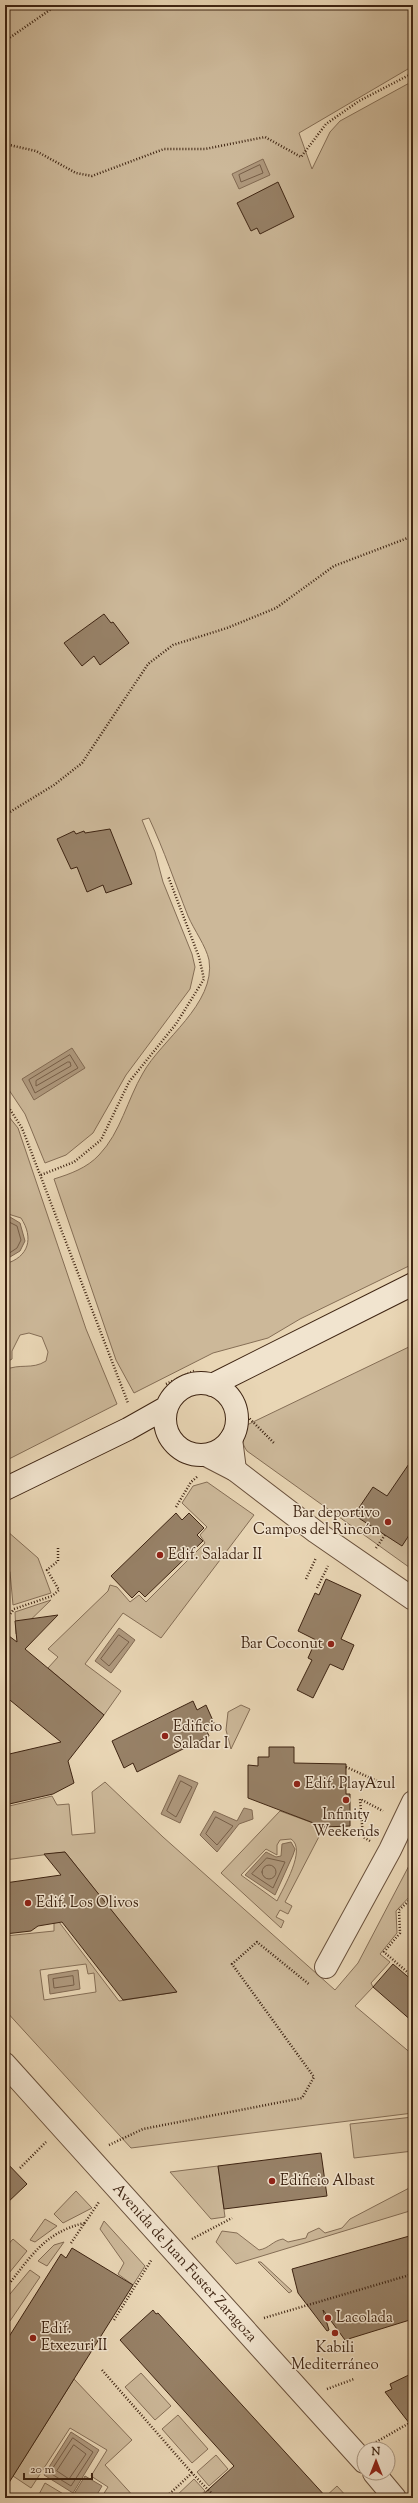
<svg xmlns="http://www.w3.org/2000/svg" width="418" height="2503" viewBox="0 0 418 2503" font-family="'Sorts Mill Goudy',serif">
  <rect width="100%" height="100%" fill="#e9d6b5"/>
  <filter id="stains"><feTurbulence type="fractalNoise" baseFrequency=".005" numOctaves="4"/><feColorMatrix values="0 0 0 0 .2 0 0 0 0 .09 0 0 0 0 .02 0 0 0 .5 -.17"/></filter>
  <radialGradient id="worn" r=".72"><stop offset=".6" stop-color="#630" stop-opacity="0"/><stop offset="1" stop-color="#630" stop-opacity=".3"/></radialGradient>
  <!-- green -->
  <path fill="#ccb899" stroke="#856e56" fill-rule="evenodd" d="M5,5H413V66L299,133L312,169L330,132L340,121L413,81V1264L300,1319L268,1338L213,1353L134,1393L116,1360L54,1179C70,1174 87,1168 99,1155C121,1132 127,1100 143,1073C161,1040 216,1004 209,960C206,946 194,930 188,916C175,883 164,850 149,818L142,820L155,852L163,882L192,954L195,967L190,989L126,1075L93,1133L66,1155L45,1163L25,1114L5,1084Z
    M5,1112L18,1128L86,1329L117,1404L5,1461V1438L8,1437L5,1434V1370C20,1363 32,1370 46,1361L48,1352L42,1337L29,1333L20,1335L12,1351V1359L5,1363V1264C29,1257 34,1238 21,1218L5,1213Z
    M413,1345V1570L247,1451C241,1443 242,1436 245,1426L253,1422Z
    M207,1482L254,1515L161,1638L123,1613L85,1664L121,1691L104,1715L48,1668L58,1657L48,1649L108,1591L110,1585L117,1587L130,1602L139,1595L146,1602L205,1543L200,1535L207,1527L182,1503L193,1486Z
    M7,1531L38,1558L51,1593L13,1605L10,1572L5,1564Z
    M51,1600L16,1634L15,1612Z
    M241,1705L250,1709L231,1749L226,1730L228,1712Z
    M105,1782L163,1837L335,1990L358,1963L413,1858V1893L396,1911L397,1933L380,1954L390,1962L371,1983L373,1987L355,2006L413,2055V2113L131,2148L5,2010V1936L54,1931V1919L56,1918L119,2001L176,1992L65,1852L5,1860V1807L52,1796L57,1805L69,1804L72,1835L95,1833L92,1792ZM86,1964L88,1974L94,1973L96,1992L44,2000L40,1970Z
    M280,1811L324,1827L285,1902L292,1906L288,1914L280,1910L276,1917L284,1921L281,1928L221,1873ZM291,1839C307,1849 283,1888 277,1901L241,1875L266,1849L277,1855V1845L280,1840Z
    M413,2117V2151L354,2158L350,2124Z
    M218,2166L225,2217L211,2219L170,2172Z
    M413,2186V2210L239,2263L236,2264L216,2242L222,2231L237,2233L259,2250C270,2248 272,2241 283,2239L288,2242L306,2238L308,2233L319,2228L325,2233L342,2228L350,2219Z
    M76,2191L92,2208L63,2223L54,2214Z
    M45,2219L57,2226L35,2242L30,2240Z
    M104,2221L145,2266L133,2285L118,2274L124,2263L100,2229Z
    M13,2239L27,2251L5,2278V2248Z
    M64,2242L47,2266L38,2261L54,2245Z
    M258,2262H261L292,2291L289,2293Z
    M30,2270L40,2277L10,2321L5,2318V2300Z
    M141,2373L171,2406L155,2420L125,2387Z
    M74,2379L132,2440L105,2465L135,2498H101L108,2487L91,2476L107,2450L70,2428L31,2488L13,2476Z
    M178,2415L208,2449L192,2463L162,2429Z
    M216,2455L228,2469L209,2486L197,2472Z
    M194,2479L205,2491L197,2498H174Z
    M45,2483L70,2498H37Z
    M337,2486L348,2498H324Z"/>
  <!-- water -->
  <path fill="#af997e" stroke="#826a53" d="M263,159L270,175L239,189L232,174Z
    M72,1048L85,1068L34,1100L22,1079Z
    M5,1216L10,1217L20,1223L25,1241L20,1251L5,1260Z
    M119,1628L135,1640L111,1673L95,1661Z
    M179,1775L198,1783L180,1823L161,1814Z
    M244,1808L252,1810L253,1819L239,1824L217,1852L200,1835L214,1811L237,1821Z
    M291,1842L295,1849L293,1855L275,1895L245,1875L266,1852L276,1857L281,1856L282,1844Z
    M78,1970L80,1989L50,1994L48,1975Z
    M71,2432L99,2450L73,2493L44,2475Z
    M85,2476L102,2486L95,2498H81L74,2494Z"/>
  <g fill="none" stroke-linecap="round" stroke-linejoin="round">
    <!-- shore -->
    <path stroke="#765e48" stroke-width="1" d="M260,165L263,173L241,182L239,175Z
      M70,1055L78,1068L35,1093L29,1080Z
      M68,1062H70L71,1066L36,1086V1081Z
      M5,1220L17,1226L21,1240L17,1248L5,1256
      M119,1635L129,1642L109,1666L101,1659Z
      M181,1781L192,1787L176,1817L167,1811Z
      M216,1817L233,1826L217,1845L206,1834Z
      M267,1858L285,1862L273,1888L252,1874Z
      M262 1872a7 7 0 1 1 14 0a7 7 0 1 1-14 0Z
      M73,1976L74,1985L54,1988L53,1979Z
      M73,2438L93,2452L71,2486L50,2473Z
      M74,2445L86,2454L69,2479L57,2471Z"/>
  </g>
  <!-- building -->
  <path fill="#978167" stroke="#3e2412" d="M278,182L294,217L260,234L257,228L251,231L237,203Z
    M104,614L111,623L113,622L129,643L100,665L94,656L82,666L64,643Z
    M110,829L132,884L106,893L103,885L87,892L77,867L71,869L57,839L74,831L76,834L84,831L85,833Z
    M413,1458V1529L402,1546L354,1515L373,1487L387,1496Z
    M176,1513L182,1520L189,1513L204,1528L197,1535L203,1541L145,1597L139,1591L132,1598L111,1576Z
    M326,1579L361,1595L341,1639L354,1645L343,1670L330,1664L313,1698L297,1690L312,1660L308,1658L316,1640L298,1631L315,1593L319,1595Z
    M58,1615L25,1649L104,1715L68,1761L74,1783L53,1794L5,1805V1755L61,1742L5,1696V1633L17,1642L15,1621Z
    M193,1701L197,1710L206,1705L214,1723L205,1727L209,1736L137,1772L133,1763L124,1768L112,1741Z
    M269,1747H294V1763L346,1764V1794H350V1826L324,1827L248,1798V1765L258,1766V1757H269Z
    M65,1852L177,1992L123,2000L62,1922L38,1926L31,1931L5,1934V1883L61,1875L44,1854Z
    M393,1964L413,1981V2022L373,1987Z
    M321,2153L327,2196L224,2209L218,2166Z
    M5,2161L27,2184L5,2205Z
    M413,2235V2319L345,2340L323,2310L329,2330L327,2331L298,2293L292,2269Z
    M72,2248L133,2285L5,2489V2343L61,2254L66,2258Z
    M153,2310L156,2314L158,2313L327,2498H199L234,2466L120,2340Z
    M413,2373V2428L385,2392L392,2389L390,2384Z"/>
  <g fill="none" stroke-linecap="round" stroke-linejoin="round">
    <defs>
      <g id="street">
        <path d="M231,1439L235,1470"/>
        <path d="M206,1455L235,1470L316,1532L413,1599"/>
        <path d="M326,1967L390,1850L413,1802"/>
        <path id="s1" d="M5,2064L364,2462"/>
        <path d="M374,2473L395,2498"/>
      </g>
      <path id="secondary" d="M165 1419a36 36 0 1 1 72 0a36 36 0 1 1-72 0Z
        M212,1385L413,1284
        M5,1489L128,1429L167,1407"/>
    </defs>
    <!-- street casing -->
    <use href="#street" stroke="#69503b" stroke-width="24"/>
    <!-- secondary casing -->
    <use href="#secondary" stroke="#3e2412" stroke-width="24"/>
    <!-- path -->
    <path stroke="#3e2412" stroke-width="2.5" stroke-dasharray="1 2" stroke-linecap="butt" d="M5,41L57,5
      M5,144L36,151L76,173L92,176L164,149H205L265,137L301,157L326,124L359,101L413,73
      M5,815L54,785L82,763L148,664L173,645L227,628L276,608L334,566L413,536
      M5,1102L22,1128L128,1403
      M41,1175L74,1162L101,1140L129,1082L176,1024L204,979L199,957L168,876
      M166,1384L194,1371
      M241,1418H249L275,1444
      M176,1507L191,1482L198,1476
      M376,1548L385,1535
      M306,1579L316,1558
      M317,1588L328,1566
      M5,1621L14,1609L52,1596L59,1590L47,1570L58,1561V1546
      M346,1767L395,1789
      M370,1841L363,1837L360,1799L383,1811
      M413,1897L399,1910L400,1933L384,1952L413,1977
      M109,2145L143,2129L302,2098L314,2077L232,1964L257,1942L310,1985
      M20,2168L46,2142
      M192,2239L232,2218
      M71,2243L99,2202
      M5,2289C30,2258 44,2232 85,2223
      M264,2318L413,2274
      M114,2320L152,2259
      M102,2370L192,2473
      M327,2389L354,2379
      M376,2442L413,2421
      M165,2498L192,2473L216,2498"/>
    <!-- street -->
    <use href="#street" stroke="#f1e4cf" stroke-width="22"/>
    <!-- secondary -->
    <use href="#secondary" stroke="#f1e4cf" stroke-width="22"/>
  </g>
  <!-- markers -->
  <g fill="#8f2418" stroke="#f1e4cf" stroke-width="1.5">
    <circle cx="388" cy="1522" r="4"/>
    <circle cx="160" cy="1555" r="4"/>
    <circle cx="331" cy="1644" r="4"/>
    <circle cx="165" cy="1736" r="4"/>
    <circle cx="297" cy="1784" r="4"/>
    <circle cx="346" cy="1800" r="4"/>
    <circle cx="28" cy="1903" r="4"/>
    <circle cx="272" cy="2181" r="4"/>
    <circle cx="328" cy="2318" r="4"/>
    <circle cx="335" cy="2333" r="4"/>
    <circle cx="33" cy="2338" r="4"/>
  </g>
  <g text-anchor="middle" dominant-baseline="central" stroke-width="3" stroke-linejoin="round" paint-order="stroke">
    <!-- poi labels -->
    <g font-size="15" fill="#3e2412" stroke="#f1e4cf" text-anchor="start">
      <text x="380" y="1513" text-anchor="end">Bar deportivo<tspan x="380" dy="17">Campos del Rincón</tspan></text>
      <text x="168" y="1555">Edif. Saladar II</text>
      <text x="323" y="1644" text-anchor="end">Bar Coconut</text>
      <text x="173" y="1727">Edificio<tspan x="173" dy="17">Saladar I</tspan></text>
      <text x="305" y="1784">Edif. PlayAzul</text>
      <text x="346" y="1815" text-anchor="middle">Infinity<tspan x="346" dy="17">Weekends</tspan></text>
      <text x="36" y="1903">Edif. Los Olivos</text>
      <text x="280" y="2181">Edificio Albast</text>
      <text x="336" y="2318">Lacolada</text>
      <text x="41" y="2329">Edif.<tspan x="41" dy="17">Etxezuri II</tspan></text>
      <text x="335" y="2348" text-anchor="middle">Kabili<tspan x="335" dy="17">Mediterráneo</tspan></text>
    </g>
    <!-- street labels -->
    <g font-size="15" fill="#3e2412" stroke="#f1e4cf">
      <text stroke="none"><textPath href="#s1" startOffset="268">Avenida de Juan Fuster Zaragoza</textPath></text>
    </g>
  </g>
  <!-- margin -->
  <rect width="418" height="2503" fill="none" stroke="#e9d6b5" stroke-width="20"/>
  <rect x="6" y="6" width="406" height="2491" fill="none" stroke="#3e2412" stroke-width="2"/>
  <rect x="10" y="10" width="398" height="2483" fill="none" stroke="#3e2412"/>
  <!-- north arrow -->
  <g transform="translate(376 2461)"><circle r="19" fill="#f1e4cf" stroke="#a99783"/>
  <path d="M0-3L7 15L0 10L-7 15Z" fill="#8f2418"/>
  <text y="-6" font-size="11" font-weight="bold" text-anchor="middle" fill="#3e2412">N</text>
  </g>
  <!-- scale -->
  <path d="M24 2473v6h68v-6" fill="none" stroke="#3e2412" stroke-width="2"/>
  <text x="30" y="2473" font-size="12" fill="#3e2412" stroke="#f1e4cf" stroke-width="3" paint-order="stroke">20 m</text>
  <rect width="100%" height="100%" filter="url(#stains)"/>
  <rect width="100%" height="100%" fill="url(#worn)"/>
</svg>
